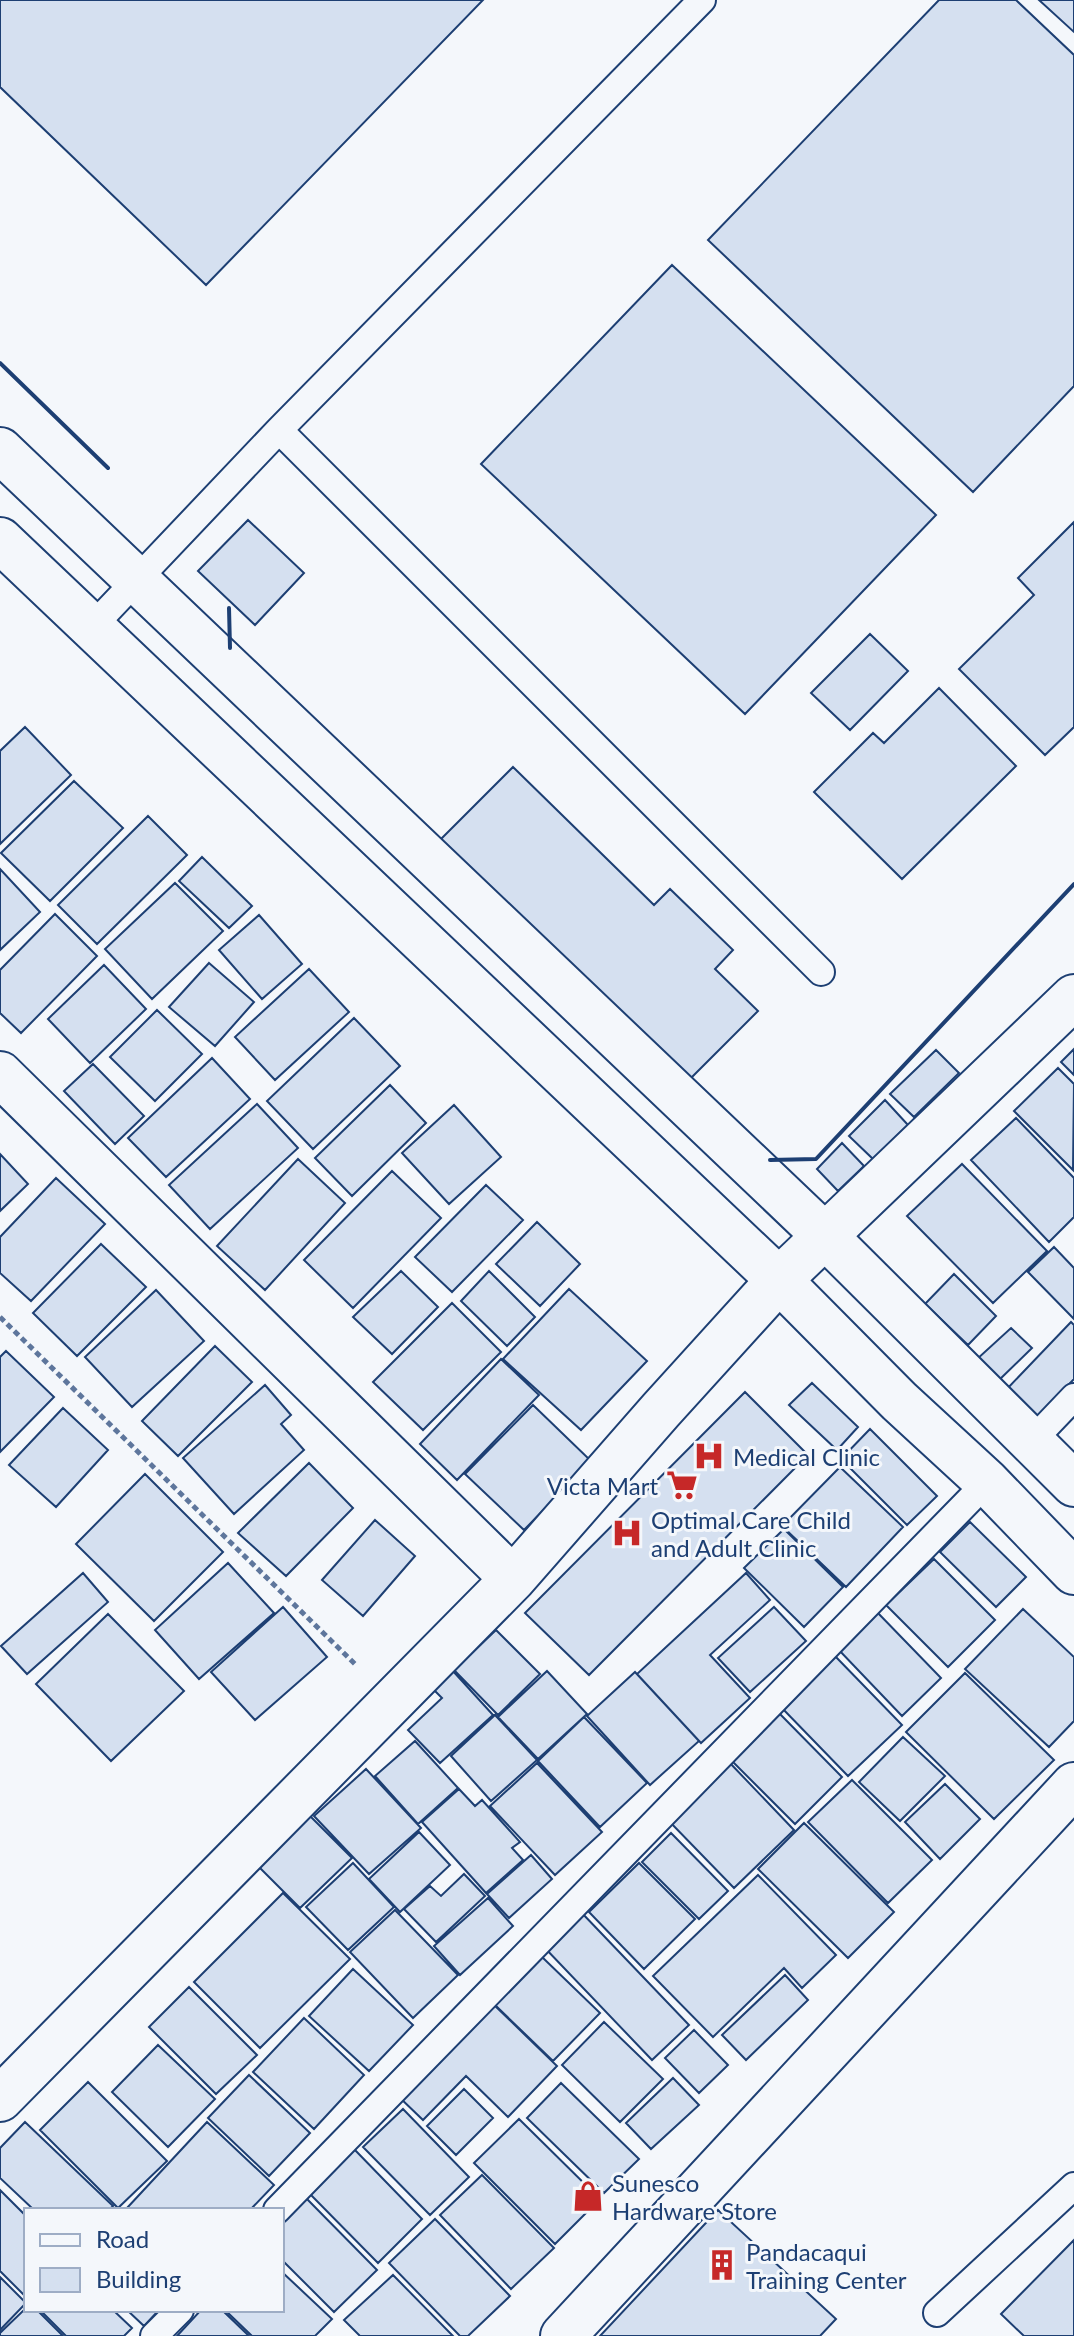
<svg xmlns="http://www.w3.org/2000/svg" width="1074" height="2336" viewBox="0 0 1074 2336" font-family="Lato,sans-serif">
  <rect width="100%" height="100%" fill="#f4f7fb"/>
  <!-- building -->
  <path fill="#d5e0f0" stroke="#1d3f73" stroke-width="2" d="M0,0H483L206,285L0,87Z
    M939,0H1016L1074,55V386L973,492L708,240Z
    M1039,0H1074V32Z
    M672,265L936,515L745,714L481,464Z
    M248,520L304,573L255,625L198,571Z
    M1074,522V727L1045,755L959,669L1034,595L1018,578Z
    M870,634L908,671L850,730L811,693Z
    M939,688L1016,766L902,879L814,792L873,733L884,743Z
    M25,727L71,775L0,844V751Z
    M513,767L654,905L670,889L733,950L715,969L758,1011L669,1100L422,858Z
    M74,781L123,828L50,901L1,853Z
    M148,816L187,855L97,944L58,905Z
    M202,857L252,906L229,928L179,881Z
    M0,869L40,912L0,950Z
    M175,883L223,931L152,999L105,949Z
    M55,914L97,956L21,1033L0,1013V970Z
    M259,915L302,964L262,999L219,950Z
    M209,963L254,1002L215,1046L169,1007Z
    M104,965L146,1009L90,1063L48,1019Z
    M309,969L349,1012L275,1080L235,1037Z
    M157,1010L202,1054L155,1101L110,1057Z
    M354,1018L400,1066L313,1149L267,1101Z
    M1074,1049V1075L1061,1062Z
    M936,1050L959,1073L914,1117L890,1094Z
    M212,1058L250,1099L166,1177L128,1138Z
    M93,1064L144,1116L115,1144L64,1091Z
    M1058,1068L1074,1084L1073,1170L1014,1111Z
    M390,1085L426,1123L352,1196L315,1158Z
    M885,1100L908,1125L873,1159L849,1136Z
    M257,1104L298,1148L210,1229L169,1185Z
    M454,1105L501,1157L449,1204L402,1153Z
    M1016,1118L1074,1178V1217L1049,1242L971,1160Z
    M842,1143L864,1166L838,1191L817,1169Z
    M0,1154L28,1184L0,1211Z
    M298,1159L345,1203L265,1290L217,1246Z
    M962,1164L1047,1251L993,1303L907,1216Z
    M392,1171L441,1218L353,1308L304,1260Z
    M56,1178L105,1224L31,1301L0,1273V1237Z
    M486,1185L523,1220L452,1292L415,1257Z
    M537,1222L580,1264L540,1306L496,1264Z
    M101,1244L146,1287L77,1356L33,1313Z
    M1054,1247L1074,1268V1319L1028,1272Z
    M401,1271L438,1307L392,1354L353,1317Z
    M489,1271L535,1317L507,1346L461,1301Z
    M954,1274L996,1316L968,1345L925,1304Z
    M569,1289L647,1361L581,1430L503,1359Z
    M156,1290L204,1341L132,1407L85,1357Z
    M452,1303L501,1352L423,1430L373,1382Z
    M1071,1322L1074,1325V1379L1036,1419L1005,1391Z
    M1011,1328L1032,1348L997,1382L976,1360Z
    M215,1346L252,1382L178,1456L142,1421Z
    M6,1351L54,1397L0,1452V1357Z
    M501,1359L539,1395L457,1480L420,1444Z
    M812,1383L858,1427L837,1450L789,1405Z
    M265,1385L291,1415L281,1424L304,1450L234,1514L183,1458Z
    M745,1392L808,1455L589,1675L525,1613Z
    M533,1405L591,1461L524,1530L465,1474Z
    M63,1408L108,1450L56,1507L9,1465Z
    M870,1429L937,1496L907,1525L841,1459Z
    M309,1463L353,1508L286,1576L238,1533Z
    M840,1467L903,1527L846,1587L782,1526Z
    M145,1474L223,1552L154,1621L76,1544Z
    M375,1520L415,1556L363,1616L322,1580Z
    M970,1522L1026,1577L996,1607L940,1552Z
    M784,1529L843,1587L804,1627L744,1568Z
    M934,1559L995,1620L948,1667L886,1605Z
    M228,1563L274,1613L199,1679L155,1630Z
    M83,1573L108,1602L27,1674L1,1646Z
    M746,1573L770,1600L710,1655L750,1698L701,1743L637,1674Z
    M283,1607L327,1657L255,1720L211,1672Z
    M774,1607L806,1641L750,1692L718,1658Z
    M1023,1609L1074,1657V1721L1049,1747L965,1669Z
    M876,1611L941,1678L902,1716L837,1648Z
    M108,1614L184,1691L111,1761L36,1684Z
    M496,1630L540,1674L498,1715L454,1670Z
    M834,1655L902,1725L848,1776L780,1706Z
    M452,1670L493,1715L440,1763L408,1730L442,1698L432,1688Z
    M547,1671L587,1714L538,1759L498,1717Z
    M635,1672L699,1741L650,1785L587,1716Z
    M965,1673L1054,1760L994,1819L906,1732Z
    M777,1711L842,1777L795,1824L729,1758Z
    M495,1715L537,1760L491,1801L451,1756Z
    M584,1717L647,1783L600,1827L538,1761Z
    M903,1737L945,1776L900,1821L859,1782Z
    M415,1741L458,1788L418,1824L375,1776Z
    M728,1761L794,1830L734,1888L667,1819Z
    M537,1763L602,1832L555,1875L490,1806Z
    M366,1769L421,1828L369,1874L314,1816Z
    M852,1780L932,1860L888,1903L808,1822Z
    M945,1784L980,1819L940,1859L905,1822Z
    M459,1789L475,1806L482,1800L520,1842L512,1848L523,1860L486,1893L422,1822Z
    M308,1814L352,1858L300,1908L256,1864Z
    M804,1823L894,1912L848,1958L758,1869Z
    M419,1832L450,1865L400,1912L369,1879Z
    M671,1833L728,1891L699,1919L642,1862Z
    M531,1855L552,1879L509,1918L487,1894Z
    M353,1863L394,1907L348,1950L306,1907Z
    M639,1863L695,1919L644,1969L589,1912Z
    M464,1874L485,1896L436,1942L404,1909L430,1886L441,1896Z
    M758,1875L836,1955L802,1988L784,1968L713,2037L653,1976Z
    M283,1893L350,1959L260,2048L194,1982Z
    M488,1898L513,1926L460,1975L434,1946Z
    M395,1910L458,1975L413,2018L350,1952Z
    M580,1911L689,2025L652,2060L543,1946Z
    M541,1956L600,2013L553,2061L494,2004Z
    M353,1969L413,2025L369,2071L309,2016Z
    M785,1975L808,2000L746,2060L722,2035Z
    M189,1987L257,2055L216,2094L149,2027Z
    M490,2001L557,2066L508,2117L466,2076L423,2120L397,2095Z
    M304,2018L364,2075L314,2129L253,2072Z
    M604,2022L663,2079L620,2122L562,2065Z
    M694,2030L728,2065L699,2093L665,2058Z
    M158,2045L215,2099L168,2147L112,2092Z
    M249,2075L310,2133L269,2176L208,2118Z
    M673,2078L699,2105L651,2149L626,2123Z
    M88,2082L167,2161L118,2208L40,2130Z
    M561,2083L639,2159L604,2193L527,2118Z
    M464,2089L493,2118L456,2155L427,2126Z
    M403,2109L469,2177L430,2215L363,2147Z
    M519,2119L600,2199L555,2244L474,2163Z
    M25,2122L113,2206L109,2210H34L0,2178V2148Z
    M207,2122L274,2185L250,2210H128L127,2208Z
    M354,2149L422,2219L378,2263L309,2193Z
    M482,2175L554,2248L511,2289L440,2215Z
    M0,2190L26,2216V2297L0,2271Z
    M306,2198L377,2270L334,2312L282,2260V2221Z
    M718,2210L836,2319L820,2336H600Z
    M435,2219L510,2296L468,2336H460L389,2263Z
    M1074,2240V2336H1024L1001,2314Z
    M282,2272L332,2319L315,2336H252L225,2310H282Z
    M393,2275L453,2336H360L344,2320Z
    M0,2277L26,2303L0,2330Z
    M26,2308V2310H37L63,2336H0V2333Z
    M40,2310H113L132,2328L124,2336H66Z
    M127,2310H159L144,2326Z
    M201,2310H222L249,2336H177Z"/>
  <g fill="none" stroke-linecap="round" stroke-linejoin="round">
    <defs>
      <path id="service" d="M279,430L821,972
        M92,627L279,430L702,0
        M1031,1442L1074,1397
        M277,2210L987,1482
        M937,2313L1074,2186
        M154,2336L180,2310"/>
      <path id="minor" d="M0,1074L513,1579
        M0,2099L513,1579L661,1410L779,1280L1074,997
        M563,2336L1074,1785"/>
      <path id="tertiary" d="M0,450L825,1236L1074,1484
        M0,540L779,1280L899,1401L987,1482L1074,1572"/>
    </defs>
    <!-- service casing -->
    <use href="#service" stroke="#1d3f73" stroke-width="30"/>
    <!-- minor casing -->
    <use href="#minor" stroke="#1d3f73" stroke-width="48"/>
    <!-- tertiary casing -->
    <use href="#tertiary" stroke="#1d3f73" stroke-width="48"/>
    <!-- path -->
    <path stroke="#5e769c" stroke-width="5" stroke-dasharray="6 4" stroke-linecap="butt" d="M0,1317L356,1665"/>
    <!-- service -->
    <use href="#service" stroke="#f4f7fb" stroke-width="26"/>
    <!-- minor -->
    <use href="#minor" stroke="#f4f7fb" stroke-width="44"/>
    <!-- tertiary -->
    <use href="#tertiary" stroke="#f4f7fb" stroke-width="44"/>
    <!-- wall -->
    <path stroke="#1d3f73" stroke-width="4" d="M0,363L108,468
      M229,608L230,648
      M770,1160L816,1159L1074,884"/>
  </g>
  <!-- icons -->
  <defs>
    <symbol id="hospital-bare" viewBox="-9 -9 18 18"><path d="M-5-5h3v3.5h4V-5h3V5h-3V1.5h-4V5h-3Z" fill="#c62828" stroke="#f4f7fb" stroke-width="2.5" paint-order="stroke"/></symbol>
    <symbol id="supermarket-bare" viewBox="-9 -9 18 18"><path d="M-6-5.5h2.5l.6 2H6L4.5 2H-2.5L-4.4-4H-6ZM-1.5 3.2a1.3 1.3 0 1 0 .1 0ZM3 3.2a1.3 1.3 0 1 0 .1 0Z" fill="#c62828" stroke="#f4f7fb" stroke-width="2.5" paint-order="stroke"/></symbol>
    <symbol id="shop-bare" viewBox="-9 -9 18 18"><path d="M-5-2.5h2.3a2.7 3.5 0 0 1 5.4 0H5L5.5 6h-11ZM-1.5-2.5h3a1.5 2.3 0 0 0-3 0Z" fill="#c62828" stroke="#f4f7fb" stroke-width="2.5" paint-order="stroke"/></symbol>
    <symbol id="building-bare" viewBox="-9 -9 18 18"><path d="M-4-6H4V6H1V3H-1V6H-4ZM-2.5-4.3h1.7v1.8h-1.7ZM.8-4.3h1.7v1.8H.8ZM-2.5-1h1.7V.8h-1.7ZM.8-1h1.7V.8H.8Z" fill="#c62828" stroke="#f4f7fb" stroke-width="2.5" paint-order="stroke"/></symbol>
  </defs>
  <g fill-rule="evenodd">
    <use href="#hospital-bare" x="687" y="1434" width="44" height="44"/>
    <use href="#supermarket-bare" x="660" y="1463" width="44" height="44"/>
    <use href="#hospital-bare" x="605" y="1511" width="44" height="44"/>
    <use href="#shop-bare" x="566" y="2174" width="44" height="44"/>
    <use href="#building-bare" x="700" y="2243" width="44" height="44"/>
  </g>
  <g text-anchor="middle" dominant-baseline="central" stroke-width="6" stroke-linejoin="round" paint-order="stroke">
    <!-- poi labels -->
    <g font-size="24" fill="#1d3f73" stroke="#f4f7fb" text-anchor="start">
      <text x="733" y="1456">Medical Clinic</text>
      <text x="658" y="1485" text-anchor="end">Victa Mart</text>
      <text x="651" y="1519">Optimal Care Child<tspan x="651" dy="28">and Adult Clinic</tspan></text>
      <text x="612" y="2182">Sunesco<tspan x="612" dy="28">Hardware Store</tspan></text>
      <text x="746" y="2251">Pandacaqui<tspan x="746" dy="28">Training Center</tspan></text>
    </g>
  </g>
  <!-- legend -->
  <rect x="24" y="2208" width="260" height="104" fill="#f4f7fb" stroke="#9eadc5" stroke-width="2"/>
  <rect x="40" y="2234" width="40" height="12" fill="#f4f7fb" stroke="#9eadc5" stroke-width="2"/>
  <text x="96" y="2248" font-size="24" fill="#1d3f73">Road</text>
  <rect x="40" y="2268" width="40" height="24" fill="#d5e0f0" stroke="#9eadc5" stroke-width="2"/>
  <text x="96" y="2288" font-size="24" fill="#1d3f73">Building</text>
</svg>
